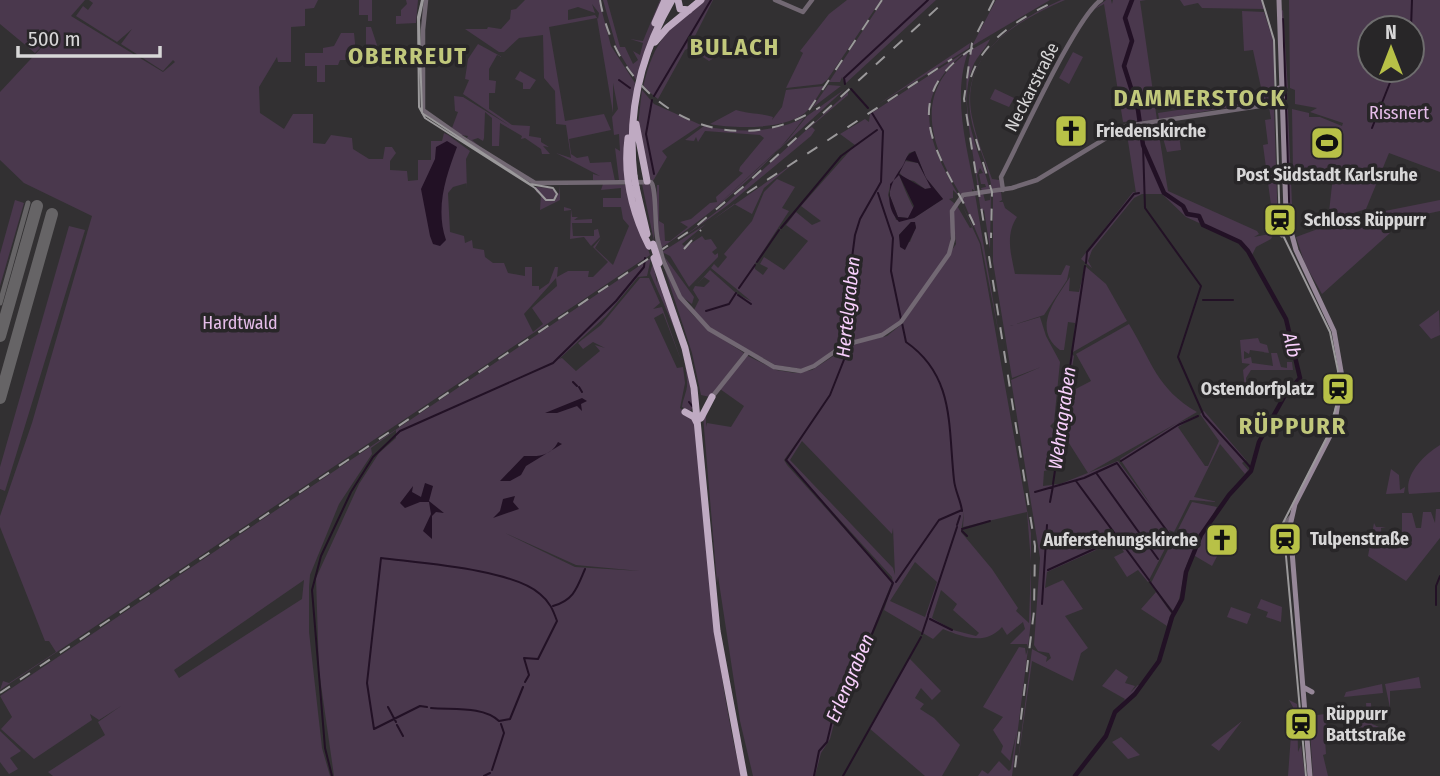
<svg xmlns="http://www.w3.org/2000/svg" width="1440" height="776" viewBox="0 0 1440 776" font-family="'Fira Sans Condensed',sans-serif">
  <rect width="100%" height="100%" fill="#323032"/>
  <!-- green -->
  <path fill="#4a384d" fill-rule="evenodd" d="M0,0H85L71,16L163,72L175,62L173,60L163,71L121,44L132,29L117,42L76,16L83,6L88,10L93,3L89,0H318L314,8L305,9V26L291,27V62H278L277,57L259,87L260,113L284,129L293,114H313V143L325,144L331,135L352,138L353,149L369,159H383L385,147H392L396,153L390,161V170L407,171L408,181L418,180V160H431V141H442L444,133L463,142L448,135L470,151L466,159L467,190V183L453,187L448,193L450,232L464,236L465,243L472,240L473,248L484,250L485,257L493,263H504L508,273L525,276V267H532V286H539V290L549,283L555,267H558L557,277L568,271H589L588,277H593L608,262L593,247L601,238L595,248L613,265L629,226L623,219L621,207H603V198H621V188L601,190L603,184L626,185L650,255L0,690L3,681L9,683L56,652L49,641H45L0,527V516L32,423L92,216L24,183L0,160V92L55,33L35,53L0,24ZM556,278L557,286L532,308L543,324L533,332L524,314Z
    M359,0H372V21H368V15H359Z
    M406,0H418L416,23L396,24V16H401V10L407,4Z
    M525,0H599L611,46L635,83L625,180H619L615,148L620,151L619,134L614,135L612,117L618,109L613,83V113L597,18L549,27L565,121L604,114L611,130L569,139L571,154L577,158L588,156L590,163L611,162L615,181L593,180V174L600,176L556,153L571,158L566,125L556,124L555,91L544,78L543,35L519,38L504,52H499L465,29H487L488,27L501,29L510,19L511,10L516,9ZM592,4L599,13L598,19L595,15L568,20V10L578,7L595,13Z
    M603,0H607L620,47H625L633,64L638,60L633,51L640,55L643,43L630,39L643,41L660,0H664L636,80L617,49Z
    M702,0H713L692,42L714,58L709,61L689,48L685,50L658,99L643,87C655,38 666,33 702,0Z
    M847,0H881L827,80L822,84L786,88L803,53L800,51L829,14Z
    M883,0H936L845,84L842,77L840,82H829Z
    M996,0H1050L972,46Z
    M1061,0H1065C1016,21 959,54 972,117C976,138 985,159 992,179L999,180L1001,187L992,190C989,167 977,145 972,123C957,59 1009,24 1061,0Z
    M1106,0H1111L1112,4L1113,0H1146L1140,1L1157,120L1123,122L1104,4L1093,10Z
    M1180,0H1262C1276,30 1276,68 1273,100L1159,119L1158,113L1263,97L1253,50L1244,51L1242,11L1264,12L1271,34L1265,9L1202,8L1198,3L1184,6Z
    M1289,0H1440V172L1389,153L1366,209L1328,221L1333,176L1293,172L1292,109L1309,113V117H1320L1342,126L1343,123L1310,112L1317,108L1295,104V90L1290,88ZM1370,28H1412V70H1370Z
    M1283,10L1288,90L1285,100L1281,11Z
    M366,27H371L378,48L371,60L366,59Z
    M341,33H354L356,53L364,55V60H340L338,65H325V82H317V66H305V53H323V48L334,46Z
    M990,39C987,47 977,56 973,66C956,109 979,149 990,190L982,191L981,188L986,187L985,184H981L979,174L983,173L980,168L977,175L980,191H978C973,144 959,98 971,50Z
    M970,43L969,48L877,105Z
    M478,44L502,57L497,55L489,69V80L496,81L495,93H489V109L512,125L530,126L529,136L541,138V142L549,147L543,146L550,154H542L541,149L525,138L521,139L522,136L500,123L499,146H492V118L485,112L484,138L483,141L478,138L472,140L483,149L467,138L468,136L460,135L452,128L458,112L455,111L454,96L463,97L510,126L463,94L469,80L465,79L468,59Z
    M968,50C909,96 927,141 959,196L953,190V198L949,199L954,203L949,252L902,319L884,333L838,346L815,364L802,369L775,365L710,328L694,310L699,300L693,290L695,286L704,287L710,281L704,277L698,283L710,270L737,294L751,301L711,268L714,264L718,268L727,257L724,254L752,221L764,192L777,179L795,187L782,208L789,211L754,265L755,269L763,275L768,268L760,264L764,257L784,270L808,241L786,225L796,212L812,225L821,221L801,206L855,145L840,134L865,119L869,122L870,114ZM915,151L926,178L943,199L914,218L896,220L888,195L890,186V196L898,217L908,218L914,209C908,198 902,183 898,171L905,179L914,181L925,189L932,188L918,163L905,161L909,153ZM911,222L916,226L910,242L900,241L899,235Z
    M968,52C952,97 967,147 975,191L972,189V192L961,195C931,146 911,93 968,52Z
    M1073,52L1083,57L1069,84L1059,78Z
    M520,71L536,80L530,89H523V83L515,79Z
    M828,85L841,86L812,108Z
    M824,86C819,94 814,103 808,110C790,130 735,129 710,124L736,110C749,114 760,113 773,117L772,120L782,107L786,90Z
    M845,89L707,215L787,141L807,116Z
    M995,89L1014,98L1009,107L990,99Z
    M642,90L654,104L701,125L662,151L667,157L653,181L647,176L638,125Z
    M848,92V95L807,130L812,127L815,130L811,136L728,205L678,241L721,208Z
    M1269,107H1274L1278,224L1271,205L1263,145L1268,144L1265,120L1271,119Z
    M1285,107L1288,110L1292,204H1288Z
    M804,118C768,168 712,213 661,248L656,226L657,185H659V221L664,224L665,241H670L688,227L680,222L691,219L710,203L717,202L716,197L743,173L739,171L740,167L764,138L760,135L705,131L698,142L696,137L694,141L685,140L704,126C739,133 772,133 804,118Z
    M1157,122L1168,191L1257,231L1259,234L1254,237L1274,233L1271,239L1256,247L1252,255L1241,242L1186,217L1162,194H1142L1134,198L1092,250L1088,261L1092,268L1081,259L1133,192L1136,193L1126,128Z
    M1172,130L1173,136L1179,135L1181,150L1167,152L1161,131Z
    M794,163L764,188L752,214L734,204L711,221Z
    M649,183L653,193L654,241L642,184L634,185L644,233L631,185Z
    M560,185V200L540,210L541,194L536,192V187L551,188L559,194Z
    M991,192L990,250L1005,348L984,210L981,212L978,193H983L985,201L990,200Z
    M993,192H1001L1002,200L999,202H1003L1005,208L1017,217C1005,235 1011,254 1015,274L1061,275L1066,265L1070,266L1067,280L1044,315L1010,326L1040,317L1046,336L1060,362L1054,422L1050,426L1053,429L1048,470L1044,471L1043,486L1059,484L1060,487V484L1118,461L1153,508L1120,459L1177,423L1088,473L1060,429L1071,353L1074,356L1068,393L1091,381L1076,354L1129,324C1152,362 1157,389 1197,412L1178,423L1199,415L1178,427L1205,466H1208L1219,441L1200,414L1204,411L1246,460L1242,463L1248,470L1245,474L1220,444L1194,497L1218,502L1190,500L1174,532L1169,530L1171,537L1148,582L1138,570L1127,577L1114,557L1124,552L1116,541L1047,572L1045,588L1063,580L1083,609L1065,616L1088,648L1081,653L1073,681L1032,661L1016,776L1032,649L1047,657L1046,662L1051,658L1049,653L1038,651L1034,645L1040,558L1011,380L1041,367L1012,378L993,262Z
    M975,194L999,335L981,243L962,198Z
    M15,200L24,203L0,286V254Z
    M1440,200V211L1388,222L1375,213Z
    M956,204L970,228L973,227L962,205L980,244L1031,533V621L1028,647L1027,644H1010L1025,629L1023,622L1007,635L1002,627C985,646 963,637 943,629L933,639L884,610L893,583L892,577L788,463L787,460L805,431L784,460L787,465L892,582L871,634L846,678L830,739L821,753L815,776H753L740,721L718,576L717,583L703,416L706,415V427L707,423L731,427L744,406L720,389L746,355L776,370L795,373L812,370L852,344L887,336L903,323L956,244L953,212ZM802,441L892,534L893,528L895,575L893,568L790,460ZM964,512L963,527L1027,512L1031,562L1029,623L1016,611L1018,608L992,569L961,532ZM915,562L937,582L925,617L890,601ZM941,590L957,604L953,610L979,633L976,636L953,630L932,618Z
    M564,207L571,209L572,217H578L574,220L592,219V223H572L573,236H594V230L598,229L600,237L591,246L584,237L570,239L571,210L564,211Z
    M1364,216L1378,221L1390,233L1322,294L1305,264L1296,237L1326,226L1329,229L1346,224L1328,227Z
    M706,224L682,244L684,246L696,236L684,248L702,236L705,240L711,239L717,248L712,252L715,255L718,253V257L689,287L670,256L662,252Z
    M69,226L85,230L5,491L0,489V467Z
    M664,256L694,297L692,304L681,296Z
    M651,258L647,276L638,277L606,316L559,359L562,358L576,371L600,351L595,345L605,348L593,342L583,349L578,343L601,325L640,278H649L660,303L653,309L662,307L682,363L663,313L654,318L677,368L683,367L685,383L680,408L695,420C706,541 713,657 741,776H334L319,671L316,578L359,484L379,453L396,438V430L371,448L372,454L339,504L310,575L309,587V632L322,748L330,776H53L48,772L105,735L98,722L121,706L99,720L90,714L92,720L34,759L1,729L12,717L0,696ZM505,533L576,565L640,571L575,567ZM304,580L302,599L179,678L174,670Z
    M662,261C682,314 700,324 744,353L710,397L701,395L692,353Z
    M653,263L657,283V278C672,321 689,362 693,408L690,411L682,407C683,398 688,390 687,381C685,344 664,306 650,273Z
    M1085,266L1106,284L1127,321L1073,352L1075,323L1068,322L1064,350H1060C1031,328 1056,299 1070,277L1069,291L1079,292Z
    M1439,310L1440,335L1431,339L1419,325Z
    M1258,338L1260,343L1267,345L1269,353H1277L1281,367L1287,368V362H1292L1293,370H1251L1246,378V399L1243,370L1250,364L1242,363L1240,340ZM1250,350L1271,353L1273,366L1252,363L1251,357L1244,359V351L1249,354Z
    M1440,445V492L1409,494C1404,476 1422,456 1440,445Z
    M1391,469L1399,475L1400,490L1405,487L1404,493L1386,494Z
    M1192,502L1217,507L1207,526L1219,533L1215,541L1223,545L1212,566L1195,556L1189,559C1181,576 1183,595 1174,612L1151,583Z
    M1436,509H1440V538L1406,581L1368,556L1374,523L1376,527H1386L1381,528L1382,548L1402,546V513H1412L1416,528H1421L1423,512H1431L1435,523Z
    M1156,592L1171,613L1167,626L1141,609Z
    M1261,599L1282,607L1281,622L1266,617L1268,612L1257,608Z
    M1231,607L1251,614L1247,624L1227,617Z
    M1019,647L1025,648L1026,655L1028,649L1012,776H978L982,770L988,774L999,761L1009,771L1011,769L1016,734L1010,761L1001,752L1003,746L993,730L1003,717L983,707Z
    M909,658L941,691L932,700L921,688L915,698L924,704L920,709L934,718L960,745L942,776H925L869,728Z
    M1116,669L1128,677L1125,683L1135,686L1130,693L1138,685L1141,686L1117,710L1125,699L1102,686Z
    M1419,677L1421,688L1390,691V708L1385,684Z
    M1382,684L1383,693L1344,697L1346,692Z
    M1289,700L1297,704L1298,752L1301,745L1305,776H1288L1293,707Z
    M1366,703H1371L1372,724L1379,727L1361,728L1358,725V719L1367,718Z
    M1325,714L1328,739H1325L1326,754L1323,755L1328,776H1313L1309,716Z
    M1242,721L1219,751L1211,745Z
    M0,731L21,751L10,758L18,769L9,774L0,762Z
    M1121,737L1140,755L1128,759L1112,742Z"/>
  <!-- water -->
  <path fill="#221125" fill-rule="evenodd" d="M447,141L457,147C446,176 435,208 446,240L440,246L433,244L430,236L421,189L435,159L436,147Z
    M915,151L926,178L943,199L914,218L899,222C883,204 889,184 902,167C907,159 905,155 915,151ZM906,160L918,163L931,188L925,189L899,174ZM899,175L914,206L908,218L898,217L890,196V184Z
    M911,222H915L916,228L905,250L900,247L899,235Z
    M582,398L587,401L581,404L582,411L577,406L557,413H545Z
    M558,442L562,444L526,466L521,475L510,481H500L524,456C535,456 550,458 558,442Z
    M425,483L433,486L429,501L444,513L436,512L432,516V539L423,531L431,514L429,502H420L405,508L400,503L413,486L412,492L421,497Z
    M515,496L513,502L519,509L493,518L500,511L503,499Z"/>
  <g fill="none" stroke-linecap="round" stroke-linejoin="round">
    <!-- stream -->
    <path stroke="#221125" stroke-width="2" d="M1283,19L1286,99
      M1411,28L1412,0
      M619,80L630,88
      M845,84L844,78L928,0
      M851,89L868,108
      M654,96L711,0
      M652,100L646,134L654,174
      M1286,107L1289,202
      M1372,128L1395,70
      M1143,145L1145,208L1201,286L1178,357L1204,416L1252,469
      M878,193L893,238L891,271L901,319
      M781,228L841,156L877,130
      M757,262L779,230
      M1086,263L1087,252L1134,194L1139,193
      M739,288L755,265
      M1271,292L1276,300
      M738,295L751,304
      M1203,300H1233
      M706,311L729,304L736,293
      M902,323L906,342C955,376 948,426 954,480C955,491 961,501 962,511
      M1072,352L1085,266
      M573,382L577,386
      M579,387L582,392
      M689,402L692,406
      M1121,461L1178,425L1198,416
      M1097,474L1158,559
      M1076,481L1149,580
      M1053,484L1072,353
      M1035,492L1084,478L1117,463L1170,535
      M1050,502L1053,486
      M957,525L960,516
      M962,529L990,521
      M962,531L967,536
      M1048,570L1116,539
      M896,582L939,520L962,510
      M1150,582L1172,612
      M1042,604L1047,525
      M1436,605V586L1440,576
      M553,606C574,600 577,588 585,569
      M928,615L957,527
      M930,619L952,630
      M922,634L928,616
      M388,707L396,722
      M427,707L420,706L374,729L367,683L381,558C419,563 512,569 540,594C550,602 553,610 557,621L538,659L524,658L529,675L525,682
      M431,708C453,710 483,706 499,721L510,719L523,687
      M397,725L403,736
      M492,770L504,733L501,724
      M332,776L325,748L312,590L321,556L351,492L373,457L400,431L553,363L616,301L644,267L645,258
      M484,776L490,773
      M814,776L819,751L827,742L836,704L872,634L893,583L786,460L830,395L849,347L847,296L855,235L860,219L881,182L883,131L872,113
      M843,776L921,637"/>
    <!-- river -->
    <path stroke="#221125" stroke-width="4.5" d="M1075,776L1106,736L1115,712L1135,694L1159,661L1172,617L1182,599L1186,572L1201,535L1229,495L1251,471L1259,442L1284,397L1300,378L1286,319L1248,251L1240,242L1203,225L1199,216L1187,214L1183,206L1164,193L1143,145L1138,110L1124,66L1132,41L1125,18L1132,0"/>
    <!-- taxiway -->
    <path stroke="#666466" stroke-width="5" d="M0,303L28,203"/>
    <!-- runway -->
    <path stroke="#666466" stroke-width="12" d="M0,336L37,206
      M0,398L52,214"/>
    <!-- tertiary -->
    <path stroke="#726873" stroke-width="4.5" d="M426,0L423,30V110L460,136
      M775,0L803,12L812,0
      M459,136L535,183L651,182C657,189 654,227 658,241
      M1003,190L1001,177C1019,143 1076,16 1101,0
      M663,260L680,297L709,329L774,367L801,371L814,366L844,345L882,335L901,322L949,254L953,239L952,211L963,195L1012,188L1037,180L1126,126L1280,103
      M712,397L747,353
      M1283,526L1291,517"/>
    <!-- secondary -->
    <path stroke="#968798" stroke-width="5" d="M1279,0L1286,213L1296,250L1334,331L1342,377L1334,428L1295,504L1290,526L1310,776
      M1277,103L1279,88
      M1282,235L1286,227
      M1303,687L1312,692"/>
    <!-- trunk -->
    <path stroke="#bfaac2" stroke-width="7" d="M678,0L680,9L689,10
      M655,23L665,0
      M655,42L667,28L701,0
      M636,124L647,181
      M628,138C623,177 632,212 649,246
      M634,176C627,114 640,55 672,0
      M636,187L647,234
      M654,258L685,348L694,388L717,631L744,776
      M685,412L694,417L697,423
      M701,418L712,397"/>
    <!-- tram -->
    <path stroke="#9b999b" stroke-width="2" d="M422,0L418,17L419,107L425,118L535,188L546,200H554L557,194L553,188L530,184L422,113L419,20L423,0
      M1262,0L1274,40L1280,229L1330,332L1338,371L1336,407L1327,437L1283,523L1306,776"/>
    <!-- rail -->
    <path stroke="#9b999b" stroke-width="2" stroke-dasharray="12 12" stroke-linecap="butt" d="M600,0C618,105 725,168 820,107
      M994,0L972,43L964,99L1035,546L1034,611L1014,776
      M973,48C884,106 953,169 978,234
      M971,77C984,38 1022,17 1058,0
      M809,110L882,0
      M976,139L992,192L991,238
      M747,193L952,59
      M684,249L701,230
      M0,693L694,228L744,186L946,0"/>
    <!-- tertiary-bridge -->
    <path stroke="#726873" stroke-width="4.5" d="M658,241L663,260"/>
    <!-- trunk-bridge -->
    <path stroke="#bfaac2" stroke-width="7" d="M634,176L636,187
      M653,244L659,263"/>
  </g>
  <!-- icons -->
  <defs>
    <symbol id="church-square" viewBox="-11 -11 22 22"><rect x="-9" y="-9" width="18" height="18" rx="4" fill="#b8c147" stroke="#282628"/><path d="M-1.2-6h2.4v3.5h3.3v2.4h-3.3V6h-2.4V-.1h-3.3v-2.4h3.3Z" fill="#111"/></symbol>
    <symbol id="stadium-square" viewBox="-11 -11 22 22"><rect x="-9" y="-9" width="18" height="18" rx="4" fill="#b8c147" stroke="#282628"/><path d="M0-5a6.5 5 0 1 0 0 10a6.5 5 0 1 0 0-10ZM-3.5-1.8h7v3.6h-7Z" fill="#111"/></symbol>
    <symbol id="station-square" viewBox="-11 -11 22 22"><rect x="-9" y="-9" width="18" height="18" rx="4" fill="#b8c147" stroke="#282628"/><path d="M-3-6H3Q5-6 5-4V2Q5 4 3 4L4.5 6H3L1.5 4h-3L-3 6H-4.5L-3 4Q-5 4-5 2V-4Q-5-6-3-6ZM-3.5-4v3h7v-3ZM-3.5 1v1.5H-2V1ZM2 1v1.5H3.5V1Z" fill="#111"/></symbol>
  </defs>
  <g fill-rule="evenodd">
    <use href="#church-square" x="1052" y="112" width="38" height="38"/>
    <use href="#stadium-square" x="1308" y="124" width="38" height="38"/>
    <use href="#station-square" x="1261" y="201" width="38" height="38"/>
    <use href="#station-square" x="1319" y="370" width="38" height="38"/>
    <use href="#station-square" x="1266" y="520" width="38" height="38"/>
    <use href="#church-square" x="1203" y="521" width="38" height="38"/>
    <use href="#station-square" x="1282" y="705" width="38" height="38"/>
  </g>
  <g text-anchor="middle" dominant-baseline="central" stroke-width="7" stroke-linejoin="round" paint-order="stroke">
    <!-- street labels -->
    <g font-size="18" fill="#d8d7d8" stroke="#282628">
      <text transform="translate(1032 87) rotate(-63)">Neckarstraße</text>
    </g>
    <!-- park labels -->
    <g font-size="18" fill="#e5bde9" stroke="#282628">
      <text x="1399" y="113">Rissnert</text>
      <text x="240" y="323">Hardtwald</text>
    </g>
    <!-- poi labels -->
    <g font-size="18" font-weight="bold" fill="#d8d7d8" stroke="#282628" text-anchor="start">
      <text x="1096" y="131">Friedenskirche</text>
      <text x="1327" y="175" text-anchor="middle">Post Südstadt Karlsruhe</text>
      <text x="1304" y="220">Schloss Rüppurr</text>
      <text x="1314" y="389" text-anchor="end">Ostendorfplatz</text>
      <text x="1310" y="539">Tulpenstraße</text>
      <text x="1198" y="540" text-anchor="end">Auferstehungskirche</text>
      <text x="1326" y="714">Rüppurr<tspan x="1326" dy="21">Battstraße</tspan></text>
    </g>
    <!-- water labels -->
    <g font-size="19" font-style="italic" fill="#f9d0fd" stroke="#282628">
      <text transform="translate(848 307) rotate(-84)">Hertelgraben</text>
      <text transform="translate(1292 345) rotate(77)">Alb</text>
      <text transform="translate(1062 418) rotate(-82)">Wehragraben</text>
      <text transform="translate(850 678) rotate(-67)">Erlengraben</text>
    </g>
    <!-- district labels -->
    <g font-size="24" font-weight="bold" letter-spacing="2" fill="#c1c87b" stroke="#282628">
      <text x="735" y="47">BULACH</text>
      <text x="408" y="56">OBERREUT</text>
      <text x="1200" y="98">DAMMERSTOCK</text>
      <text x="1293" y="426">RÜPPURR</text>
    </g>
  </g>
  <!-- north arrow -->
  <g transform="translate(1391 49)"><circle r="33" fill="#282628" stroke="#6e6d6e" stroke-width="2"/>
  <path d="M0-5L12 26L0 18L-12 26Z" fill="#b8c147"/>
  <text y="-10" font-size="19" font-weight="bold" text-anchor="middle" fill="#d8d7d8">N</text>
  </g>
  <!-- scale -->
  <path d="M18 46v10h142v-10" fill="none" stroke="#d8d7d8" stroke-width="3.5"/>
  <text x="28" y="46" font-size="21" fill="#d8d7d8" stroke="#282628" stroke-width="5" paint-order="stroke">500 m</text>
</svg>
